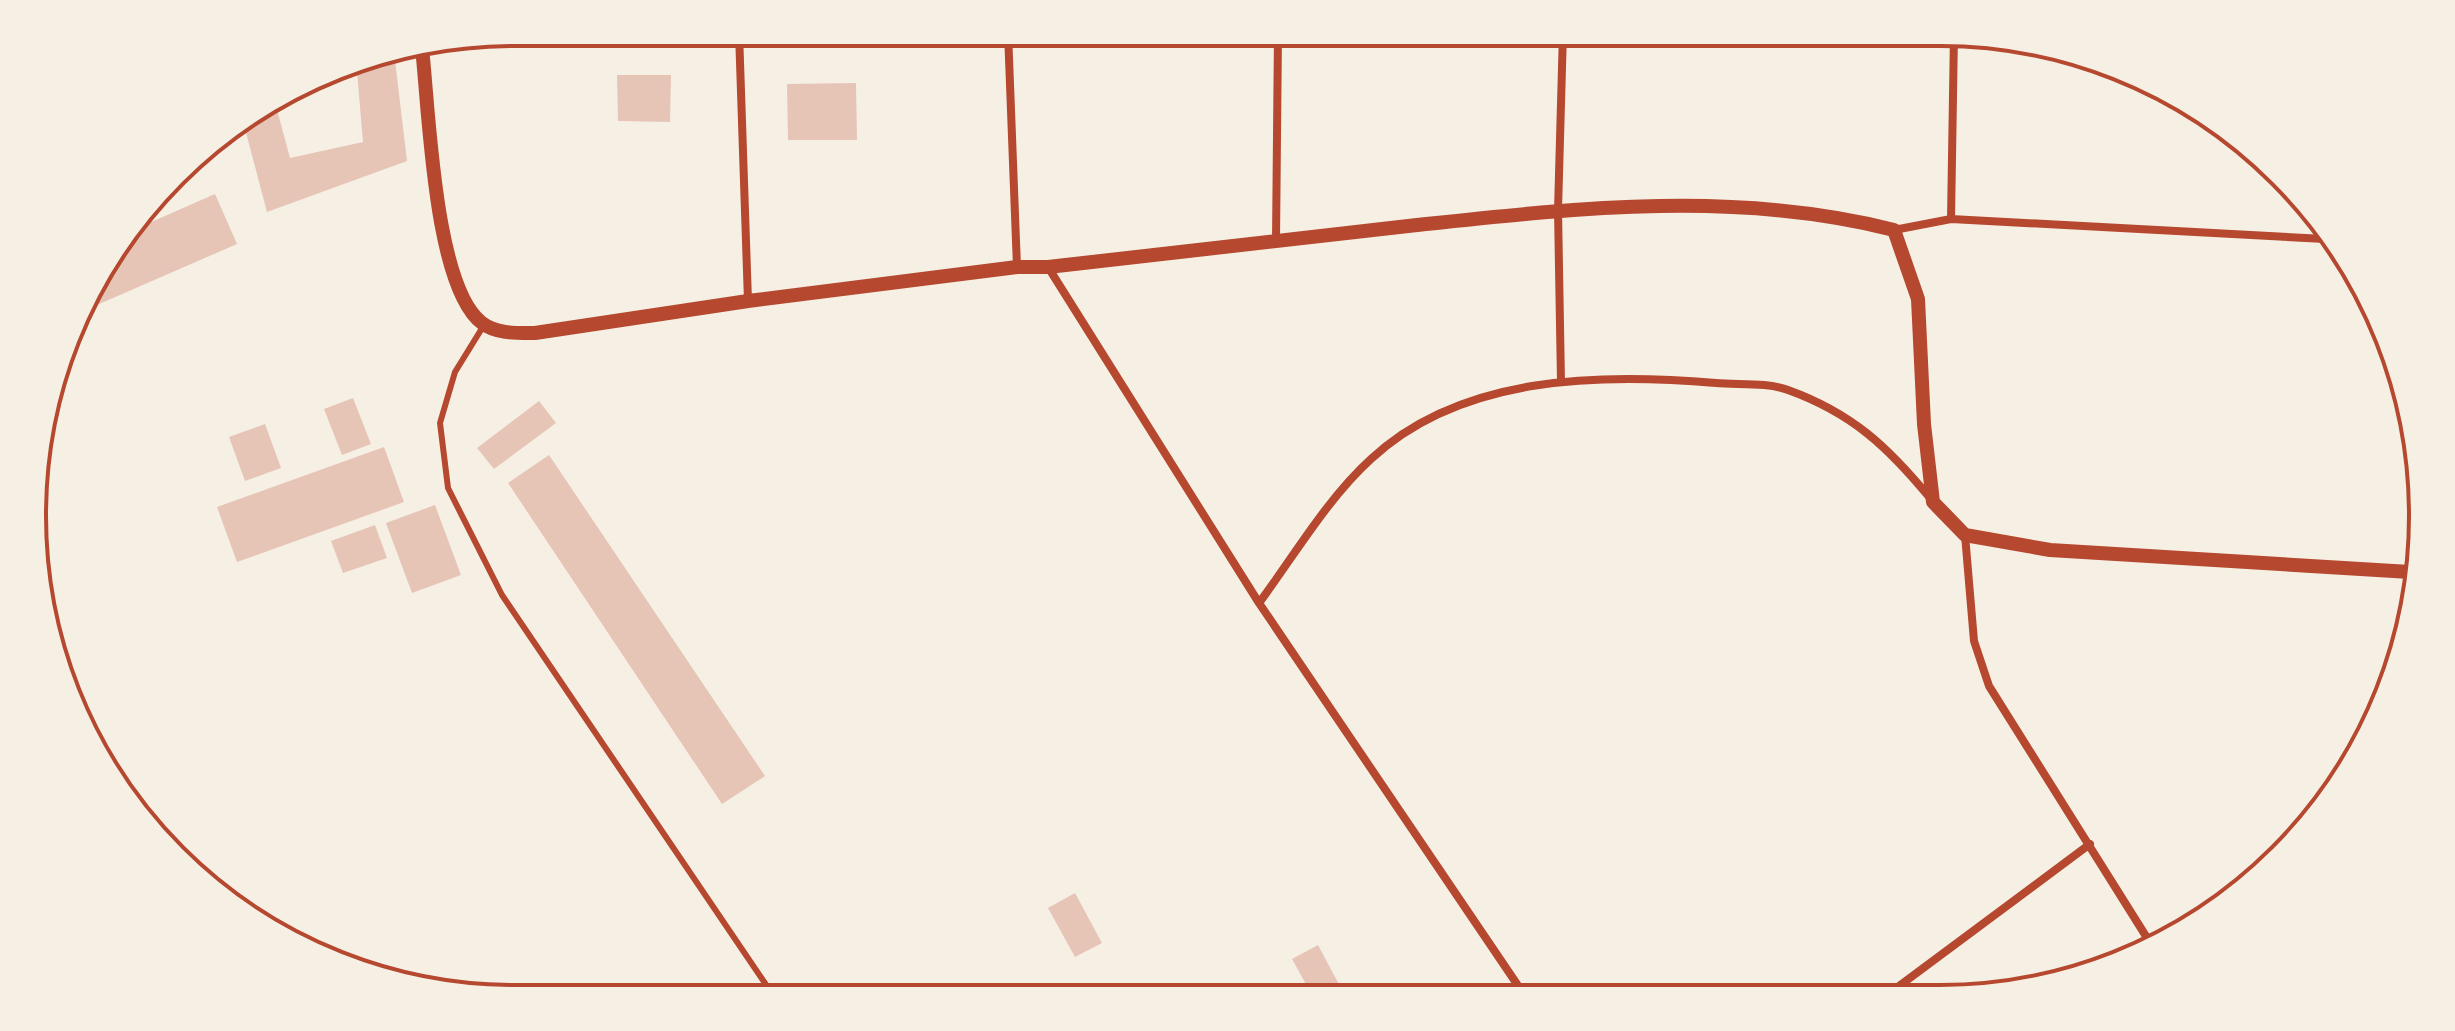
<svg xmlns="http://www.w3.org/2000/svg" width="2455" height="1031" viewBox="0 0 2455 1031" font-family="Raleway,sans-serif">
  <rect width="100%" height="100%" fill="#f6efe4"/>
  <!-- building -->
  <path fill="#e6c5b7" d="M394,52L407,161L267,212L244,125L276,106L290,158L363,142L356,60Z
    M617,75H671L670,122L618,121Z
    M856,83L857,140H788L787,84Z
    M215,194L237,244L90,308L86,301L97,274L133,230Z
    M353,398L371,444L342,455L324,409Z
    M539,401L556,423L494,469L477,448Z
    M265,424L281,468L245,481L229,437Z
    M384,447L404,502L237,562L217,507Z
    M549,455L765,776L722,804L508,483Z
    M435,505L461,575L412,593L386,523Z
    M375,525L387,558L343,573L331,541Z
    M1075,893L1102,943L1075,957L1048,908Z
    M1318,945L1342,990L1329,997H1313L1292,959Z"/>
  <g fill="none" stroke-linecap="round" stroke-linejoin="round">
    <!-- service -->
    <path stroke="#b5482f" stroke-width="6" d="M484,325L455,372L440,423L448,488L502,595L775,998"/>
    <!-- minor -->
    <path stroke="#b5482f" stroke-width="8" d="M739,32L748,301
      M1008,32L1017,267
      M1951,219L1954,34
      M1894,230L1951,219L2325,239
      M1276,240L1278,32
      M1048,267L1259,603L1525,996
      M1561,382L1558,210L1563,32
      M1965,535L1974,641L1989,686L2154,949
      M1259,603C1294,556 1327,499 1371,459C1461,375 1600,373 1716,383C1738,385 1767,382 1788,390C1852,413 1888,447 1930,498
      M1887,995L2090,844"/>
    <!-- tertiary -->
    <path stroke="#b5482f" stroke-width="14" d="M422,48C429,109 434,287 482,323C496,334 518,333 535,333L748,301L1017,267H1048C1171,252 1294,238 1417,225C1576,208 1737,190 1894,230L1918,299L1924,424L1933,502L1965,535L2050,550L2410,572"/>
  </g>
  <!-- crop -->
  <path d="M0 0H2455V1031H0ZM515 46H1940A469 469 0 0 1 2409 515V516A469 469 0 0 1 1940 985H515A469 469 0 0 1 46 516V515A469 469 0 0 1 515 46Z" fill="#f6efe4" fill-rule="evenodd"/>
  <path fill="none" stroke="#b5482f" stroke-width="4" d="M515 46H1940A469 469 0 0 1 2409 515V516A469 469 0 0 1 1940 985H515A469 469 0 0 1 46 516V515A469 469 0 0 1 515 46Z"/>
</svg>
